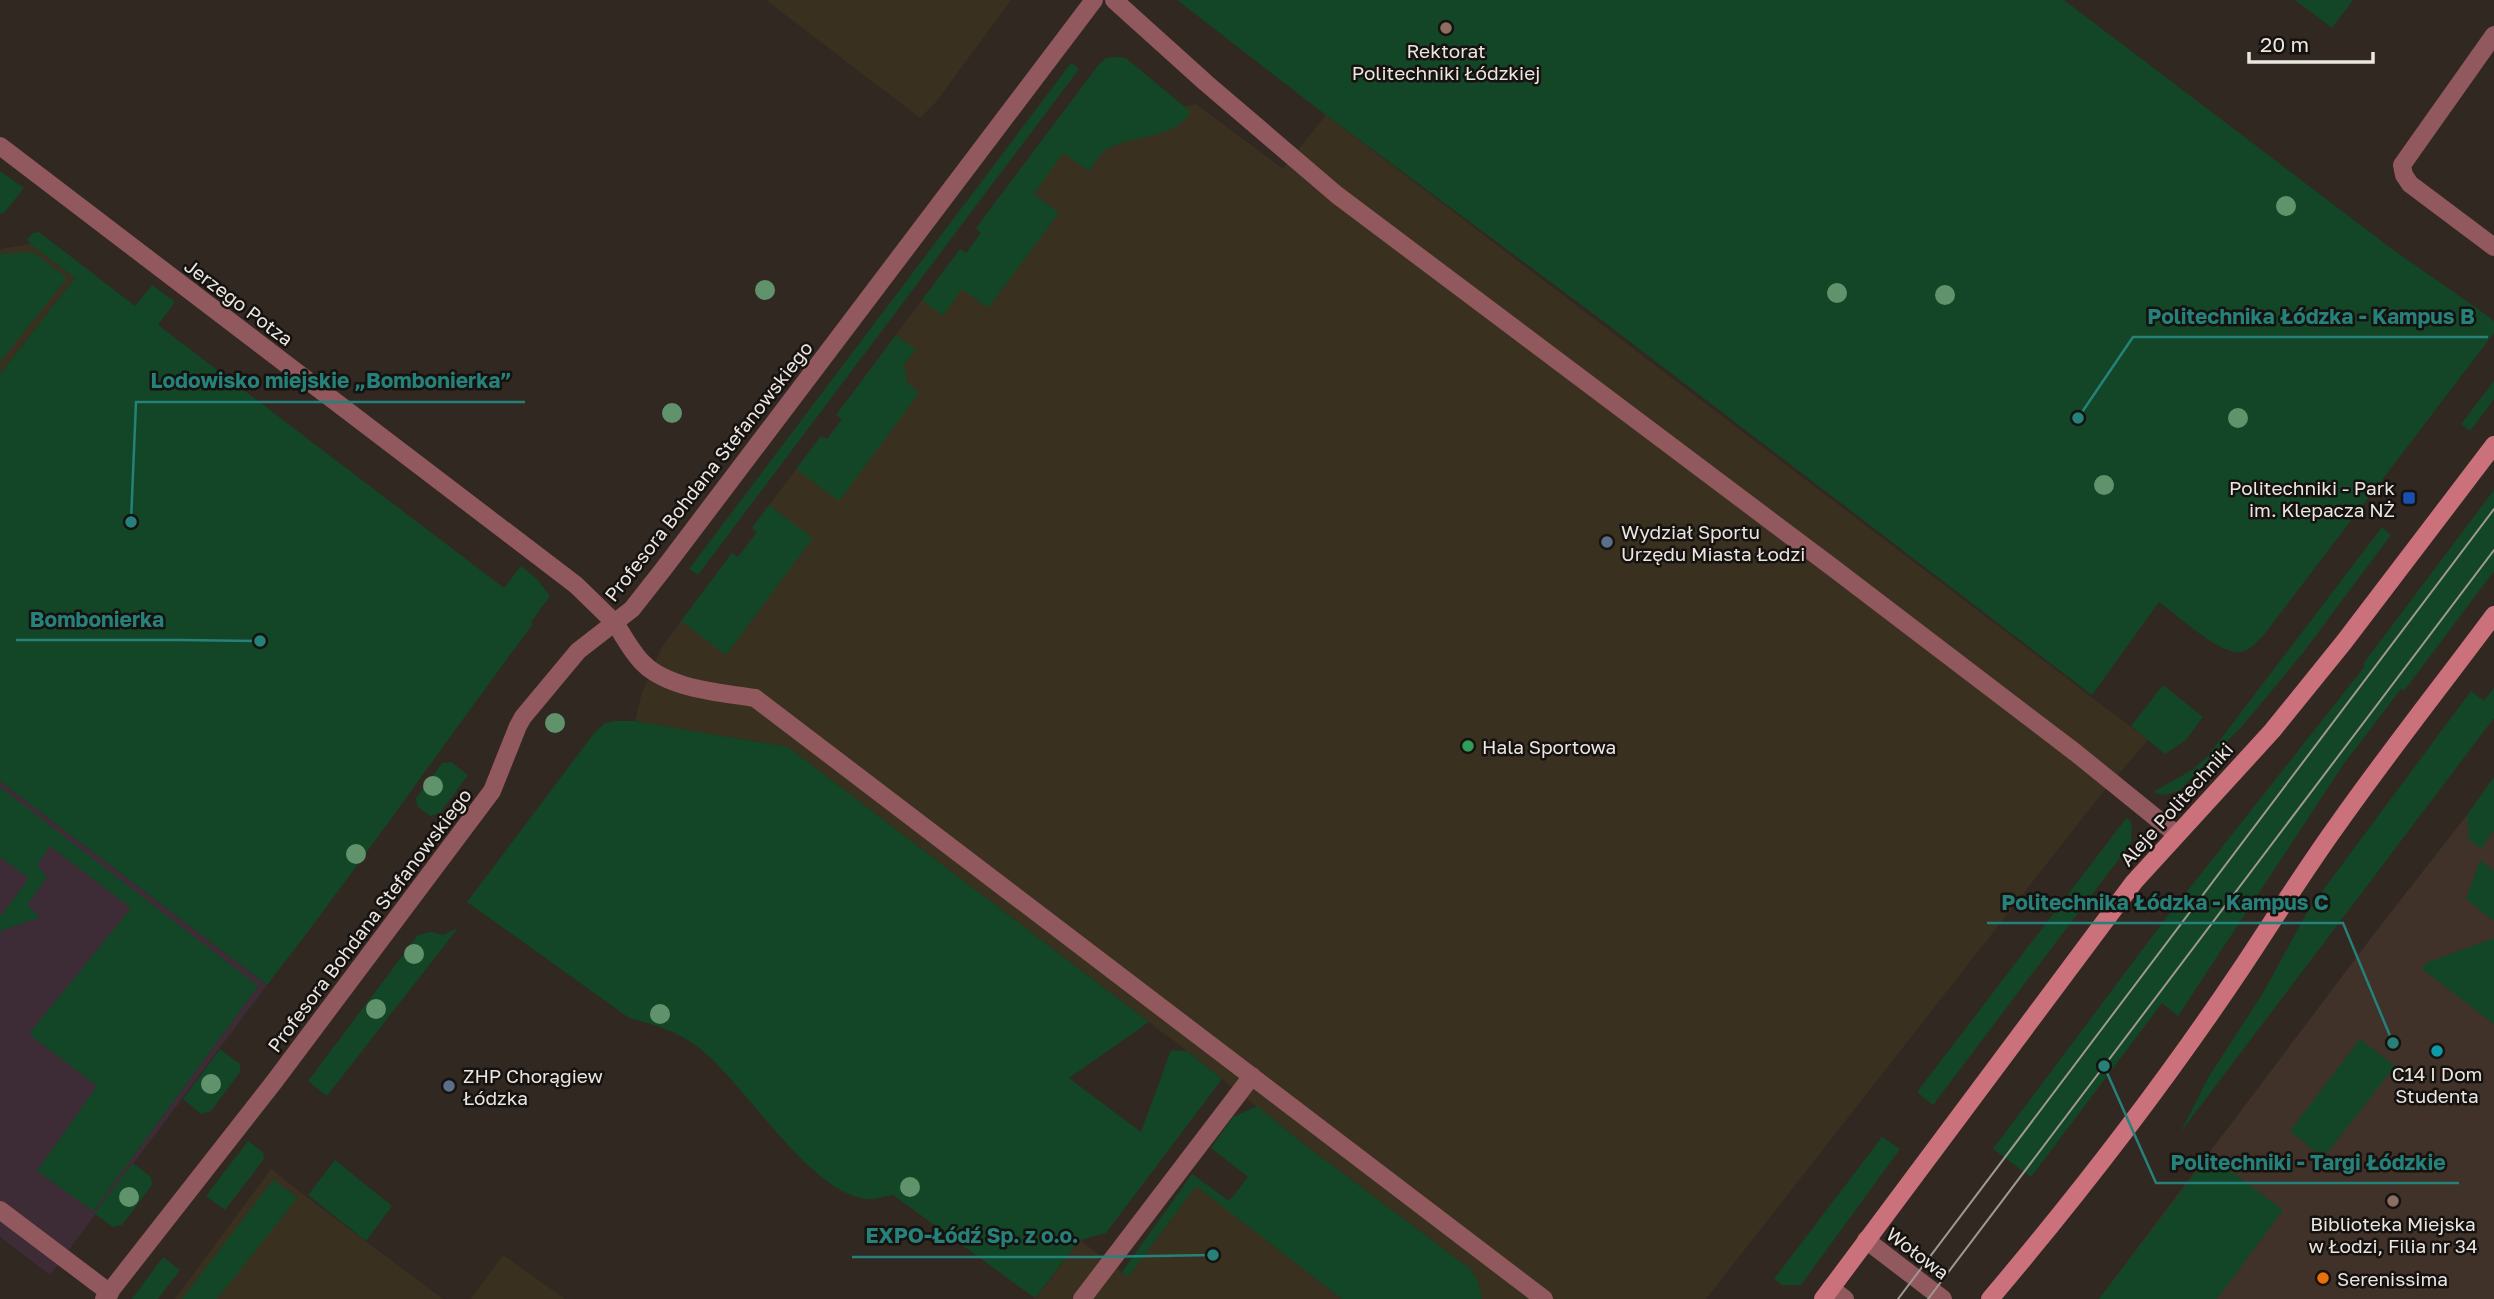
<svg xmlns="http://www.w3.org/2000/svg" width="2494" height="1299" viewBox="0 0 2494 1299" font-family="'Golos Text',sans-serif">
  <rect width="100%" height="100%" fill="#312822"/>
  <!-- commercial -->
  <path fill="#3a3020" d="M766,0H1011L936,102L920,118Z
    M1120,57L1127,59L1184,107L1196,104L1283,169L1326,115L2148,740L2099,797L1706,1299H1482L1478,1281L1469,1268L1305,1145L1187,1051L788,747L635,721L641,696L652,669L662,647L681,621L732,553L738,557L757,532L752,528L821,436L827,439L842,419L836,415L960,249L966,253L981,233L976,228L1100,63L1106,58Z
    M30,244L75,278L0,374V249Z
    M271,1169L300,1192L443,1299H175Z
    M1196,1185L1342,1299H1035L1080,1240L1128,1277Z
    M503,1255L565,1299H471Z"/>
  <!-- built -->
  <path fill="#403228" d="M2494,777V1299H2099L2377,930L2467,815Z"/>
  <!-- medical -->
  <path fill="#3d2b35" d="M0,781L267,985L50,1275L0,1237Z"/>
  <!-- green -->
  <path fill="#124626" d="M1177,0H2064L2392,249L2485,314L2494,321V333L2263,636C2256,642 2250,651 2240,652C2218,654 2178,615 2159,602L2092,695L1591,312L1318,109Z
    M2295,0H2353L2332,28Z
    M1120,57L1127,59L1191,112C1172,141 1131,134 1106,150C1099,154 1094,165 1089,171L1063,153L1034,194L1059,213L988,308L962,289L943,316L922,300L960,249L966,253L981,233L976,228L1100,63L1106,58Z
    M1071,63L1079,69L698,575L689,569Z
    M0,171L24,188L4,213L0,214Z
    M39,232L135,306L152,285L175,302L158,325L504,588L521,566L537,579L550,596L531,622L533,624C443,744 359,867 267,985L0,781V374L75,278L30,244L27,239L33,233Z
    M33,252L67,278L0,362V254Z
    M896,335L916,350L904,364L907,382L919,393L839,501L796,469L821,436L827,439L842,419L836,415Z
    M2494,381V399L2470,431L2461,424Z
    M2494,490V571L2404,691L2401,689L2343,765L2178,1016L2162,1003L2031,1177L1993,1149L2166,918L2365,666L2363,664Z
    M769,505L813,538L726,655L681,621L732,553L738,557L757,532L752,528Z
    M2382,527L2391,535L2302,654L2244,724L2179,791L2163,795L2153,792L2192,770L2207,757Z
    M2163,685L2203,717L2186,740L2165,754L2131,726Z
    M2494,688V718L2180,1133L2208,1078L2263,993L2309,909L2471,691L2484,701Z
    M613,721H635L788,747L1149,1022L1069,1078L1141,1132L1171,1050L1187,1051L1222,1079L1106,1233L1080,1240L1035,1298L893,1195C885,1196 875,1200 867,1199C809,1193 745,1083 698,1047C679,1032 653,1024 629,1018L467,902L595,732L604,724Z
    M451,762L468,775L440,813L430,816L417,806L416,798L442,763Z
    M2494,777V830L2481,849L2469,840L2467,815Z
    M0,787L258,986L93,1211L37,1171L97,1086L29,1034L131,908L50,846L37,865L47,877L27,905L40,917L0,931V917L29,878L0,857Z
    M2127,817L2132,824L2131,843L1933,1105L1917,1092Z
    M2480,860L2494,871V921L2466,899Z
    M458,928L327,1096L308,1081L418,935L431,932L443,935Z
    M2494,938V1024L2422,969L2426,963Z
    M2360,1039L2395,1066L2323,1158L2290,1131Z
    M220,1049L240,1064V1072L211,1111L201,1114L183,1099Z
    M1257,1106L1305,1145L1469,1268L1478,1281L1482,1299H1342L1196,1186L1128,1277L1122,1272L1192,1174L1229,1201L1248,1177L1211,1148L1233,1117Z
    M1882,1137L1900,1149L1801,1285H1782L1774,1279Z
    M248,1141L263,1152L264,1159L225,1210L206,1196Z
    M2209,1155L2283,1210L2217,1299H2099Z
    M335,1160L392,1206L366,1241L308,1195Z
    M133,1163L151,1177L152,1185L122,1225L113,1227L94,1213Z
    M273,1180L297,1197L295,1201L217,1299H182Z
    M163,1257L180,1270L158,1299H132Z"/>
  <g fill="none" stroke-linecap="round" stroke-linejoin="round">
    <!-- lane -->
    <path stroke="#91585e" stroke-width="18" d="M1114,0L1206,83L1337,195L1832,567L2076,753L2176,834
      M2494,35L2402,165L2404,175L2410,184L2494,247
      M615,623C623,635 630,649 640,660C665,689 719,692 755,698L1544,1299
      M0,1210L110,1293
      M1082,1299L1252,1076"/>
    <!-- street -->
    <path stroke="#91585e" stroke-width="18" d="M0,146L576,585L615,623
      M1866,1240L1943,1299
      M1831,1288L1845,1299
      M104,1299L274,1082L492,791L518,726L523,717L578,651L632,609L665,567L1094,0"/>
    <!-- secondary -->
    <path stroke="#ca717b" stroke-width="18" d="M1823,1299L2134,882L2272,731L2344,642L2494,445
      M1990,1299C2079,1194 2164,1084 2241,969C2273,921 2304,871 2338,824C2388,753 2442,685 2494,615"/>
    <!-- tram -->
    <path stroke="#9f9893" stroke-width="2" d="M1898,1299L2494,509
      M1928,1299L2494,550"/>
  </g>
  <!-- trees -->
  <g fill="#60936b">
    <circle cx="2286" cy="206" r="10"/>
    <circle cx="765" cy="290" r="10"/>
    <circle cx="1837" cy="293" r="10"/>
    <circle cx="1945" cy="295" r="10"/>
    <circle cx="672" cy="413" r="10"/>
    <circle cx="2238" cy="418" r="10"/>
    <circle cx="2104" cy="485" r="10"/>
    <circle cx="555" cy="723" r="10"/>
    <circle cx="433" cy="786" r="10"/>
    <circle cx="356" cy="854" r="10"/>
    <circle cx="414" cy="954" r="10"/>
    <circle cx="376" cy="1009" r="10"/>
    <circle cx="660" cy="1014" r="10"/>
    <circle cx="211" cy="1084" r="10"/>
    <circle cx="910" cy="1187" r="10"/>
    <circle cx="129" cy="1197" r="10"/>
  </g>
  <!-- markers -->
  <g fill="#8d6e63" stroke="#16120f" stroke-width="2.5">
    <circle cx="1446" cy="28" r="7"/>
    <circle cx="2393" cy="1201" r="7"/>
  </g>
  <rect fill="#1a4fb4" stroke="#16120f" stroke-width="2.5" x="2402" y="491" width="14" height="14" rx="3.5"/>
  <g fill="#5c6f8a" stroke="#16120f" stroke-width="2.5">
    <circle cx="1607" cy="542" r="7"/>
    <circle cx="449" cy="1086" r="7"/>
  </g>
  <circle fill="#2e9e5b" stroke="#16120f" stroke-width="2.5" cx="1468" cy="746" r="7"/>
  <circle fill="#0f9aa8" stroke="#16120f" stroke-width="2.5" cx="2437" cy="1051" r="7"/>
  <circle fill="#e8710a" stroke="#16120f" stroke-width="2.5" cx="2323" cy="1278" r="7"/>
  <g text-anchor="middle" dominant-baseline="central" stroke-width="5" stroke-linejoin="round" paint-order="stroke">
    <!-- poi labels -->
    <g font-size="19" fill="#ece6e2" stroke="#16120f" text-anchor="start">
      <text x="1446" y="50" text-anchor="middle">Rektorat<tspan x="1446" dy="22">Politechniki Łódzkiej</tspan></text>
      <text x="2395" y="487" text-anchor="end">Politechniki - Park<tspan x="2395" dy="22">im. Klepacza NŻ</tspan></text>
      <text x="1621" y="531">Wydział Sportu<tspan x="1621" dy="22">Urzędu Miasta Łodzi</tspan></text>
      <text x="1482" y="746">Hala Sportowa</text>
      <text x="2437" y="1073" text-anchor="middle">C14 I Dom<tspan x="2437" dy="22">Studenta</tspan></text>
      <text x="463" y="1075">ZHP Chorągiew<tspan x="463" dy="22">Łódzka</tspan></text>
      <text x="2393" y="1223" text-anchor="middle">Biblioteka Miejska<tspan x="2393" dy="22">w Łodzi, Filia nr 34</tspan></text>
      <text x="2337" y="1278">Serenissima</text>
    </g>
    <!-- street labels -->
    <g font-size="19" fill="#ece6e2" stroke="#16120f">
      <text transform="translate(239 302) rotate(37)">Jerzego Potza</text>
      <text transform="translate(708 471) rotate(-52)">Profesora Bohdana Stefanowskiego</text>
      <text transform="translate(2176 804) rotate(-48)">Aleje Politechniki</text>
      <text transform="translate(369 920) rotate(-53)">Profesora Bohdana Stefanowskiego</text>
      <text transform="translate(1918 1253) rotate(37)">Wołowa</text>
    </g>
  </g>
  <!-- callouts -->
  <path fill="none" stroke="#25817a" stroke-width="2.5" d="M2078 418L2133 337H2488M131 522L136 402H525M260 641L179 640H16M2393 1043L2343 923H1987M2104 1066L2156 1183H2459M1213 1255L1093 1257H852"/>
  <g fill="#25817a" stroke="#16120f" stroke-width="2.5">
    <circle cx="2078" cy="418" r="7"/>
    <circle cx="131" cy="522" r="7"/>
    <circle cx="260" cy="641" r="7"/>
    <circle cx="2393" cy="1043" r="7"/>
    <circle cx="2104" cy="1066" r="7"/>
    <circle cx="1213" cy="1255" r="7"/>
  </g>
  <g font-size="21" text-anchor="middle" font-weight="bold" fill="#25817a" stroke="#16120f" stroke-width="5" stroke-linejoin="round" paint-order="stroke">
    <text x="2311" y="324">Politechnika Łódzka - Kampus B</text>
    <text x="331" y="388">Lodowisko miejskie „Bombonierka”</text>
    <text x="97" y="627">Bombonierka</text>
    <text x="2165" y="910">Politechnika Łódzka - Kampus C</text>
    <text x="2308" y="1170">Politechniki - Targi Łódzkie</text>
    <text x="972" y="1243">EXPO-Łódź Sp. z o.o.</text>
  </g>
  <!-- scale -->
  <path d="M2249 52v10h124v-10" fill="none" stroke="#ece6e2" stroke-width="3.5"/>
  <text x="2260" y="52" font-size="21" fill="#ece6e2" stroke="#16120f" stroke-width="5" paint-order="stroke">20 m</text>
</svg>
